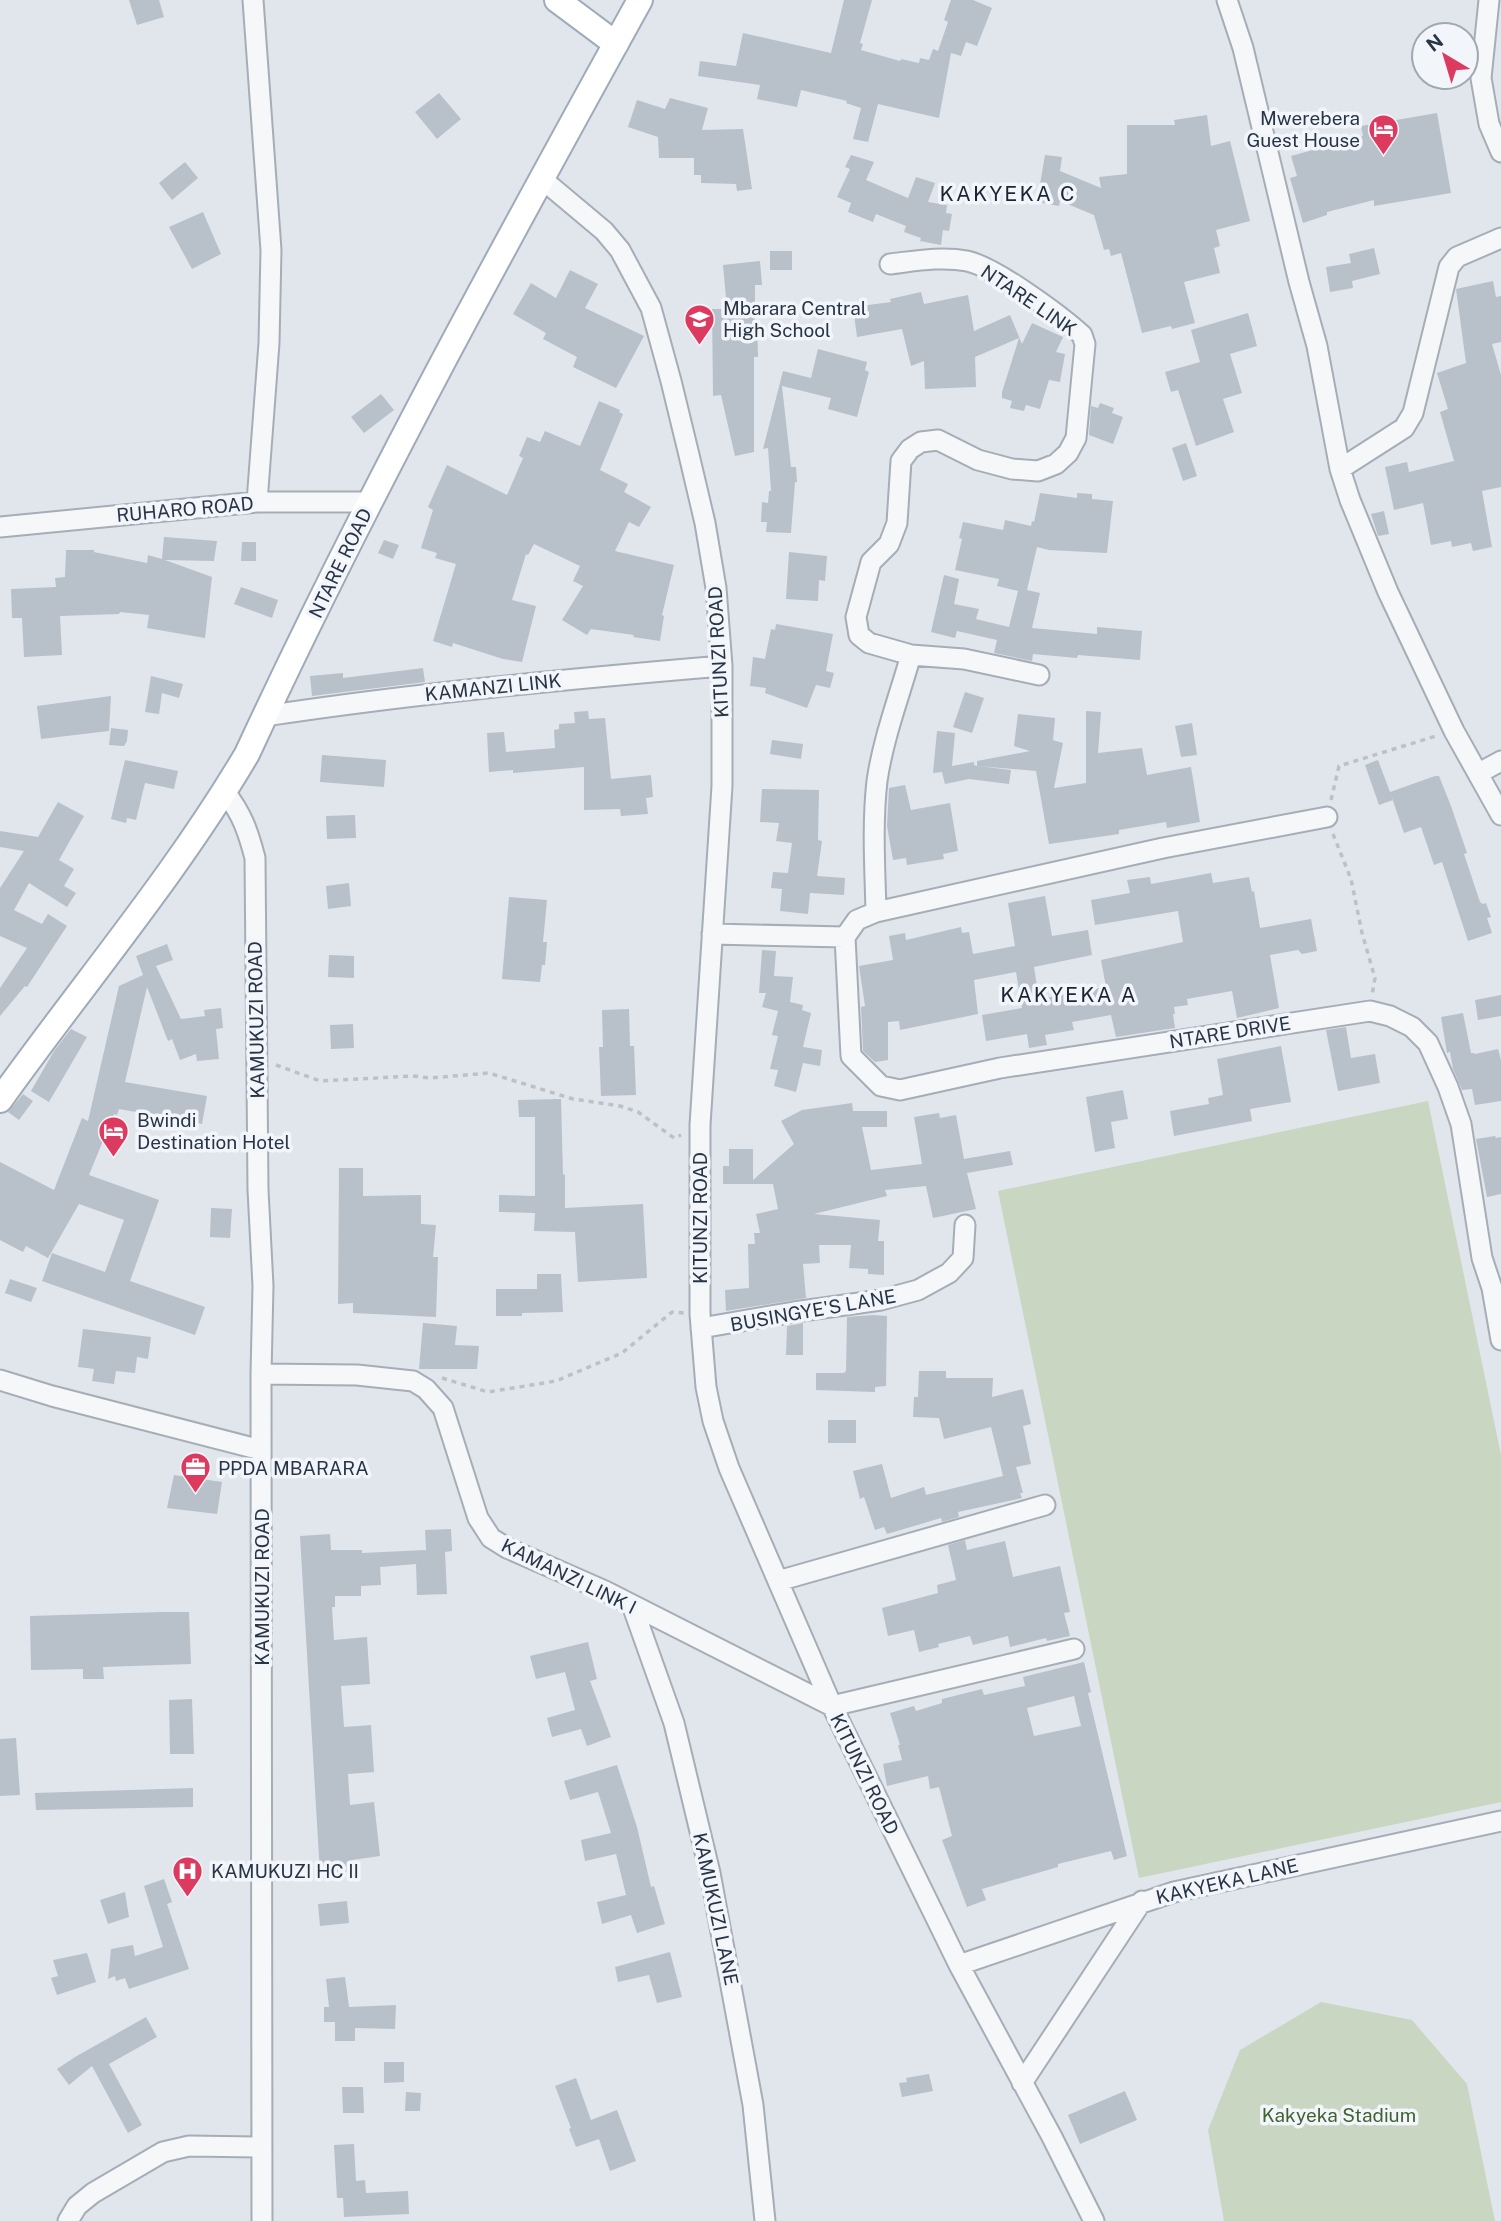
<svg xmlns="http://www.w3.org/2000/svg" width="1501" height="2221" viewBox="0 0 1501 2221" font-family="'Public Sans',sans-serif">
  <rect width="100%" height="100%" fill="#e1e6ec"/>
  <!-- green -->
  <path fill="#c9d6c2" d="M1428,1101L1501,1455V1802L1139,1878L998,1191Z
    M1321,2002L1412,2020L1467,2084L1495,2221H1224L1208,2130L1240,2050Z"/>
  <!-- building -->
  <path fill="#b8c0ca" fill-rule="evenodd" d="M129,0H159L164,17L137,25Z
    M844,0H872L860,43L863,44L861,50L900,61L901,59L919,63L920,58L929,60L933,49L938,51L948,22L944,20L951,0H973L992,8L977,46L966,42L961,56L951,53L939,118L878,104L868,142L853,139L861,108L846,103L847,101L801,90L797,107L757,99L760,85L698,76L700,61L736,66L743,33L831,53Z
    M439,93L461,119L437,139L415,112Z
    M670,98L708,108L702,130L743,129L752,189L737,191L736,184L701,183V175H694V158H659L658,137L628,127L637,100L665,109Z
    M1437,113L1451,193L1374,206V200L1327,212V215L1303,223L1290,178L1297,176L1291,156L1363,136L1361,126Z
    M1207,115L1211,146L1230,141L1250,221L1216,230L1220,246L1214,248L1220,273L1184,282L1195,323L1172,329L1171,326L1142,333L1121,253L1111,256L1109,249L1104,250L1094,215L1060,201L1059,206L1037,202L1045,155L1062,157L1060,171L1101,188L1099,177L1127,174V125H1175L1174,120Z
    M851,155L874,162L866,180L908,198L916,177L935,183L928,202L947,205L946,213L952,214L949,231L943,230L941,245L920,241L921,238L904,232L906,226L876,214L873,222L848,212L851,203L837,197L850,169L845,167Z
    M185,162L198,178L172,200L159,183Z
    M203,212L221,254L192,269L169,227Z
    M1374,248L1380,274L1352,281L1353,288L1330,292L1326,267L1351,263L1349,254Z
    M770,251H792V270H770Z
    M760,261L762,285H755V320H757L758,357H754V452L735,456L721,395L713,396L712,309H727L723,265Z
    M570,270L598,284L585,308L644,336L616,388L573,367L577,357L543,339L546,333L513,314L531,283L556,298Z
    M1493,281L1496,297L1501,296V342L1492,344L1501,375V487L1482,491L1492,547L1473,551L1471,543L1452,547L1451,541L1431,545L1423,503L1394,510L1385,467L1407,462L1409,472L1454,461L1440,412L1448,409L1437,373L1466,363L1456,289Z
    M921,292L924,304L968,295L974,331L1010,315L1022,344L1032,323L1063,337L1056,352L1065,354L1060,382L1049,380L1040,409L1026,405L1024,411L1010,408L1012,401L1002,398V392L1019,338L975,357L976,387L925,389L924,361L911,366L902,329L857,337L853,307L891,302L890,299Z
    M1248,313L1257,346L1230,354L1242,393L1223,399L1234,432L1196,446L1178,390L1171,392L1165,372L1200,362L1191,330Z
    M818,349L867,362L865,370L869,372L857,417L828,409L831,398L782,386L791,467H796L797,482H795L791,533L766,532L767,522H761L762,502L768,503L769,491H771L768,448L763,449L783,371L811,378Z
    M381,394L394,410L364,433L351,417Z
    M599,401L620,410L619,412L623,414L600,470L628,484L624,492L651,507L639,527L629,522L615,551L674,565L662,615L664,616L660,641L633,637L634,635L591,629L587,635L562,620L583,586L573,581L580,566L534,544L528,555L526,554L512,600L536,606L522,662L503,659L453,643L452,647L433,641L456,564L435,558L437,553L421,548L433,510L428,507L447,465L507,495L523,458L519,456L527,437L540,442L545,431L580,446Z
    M1100,403L1114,408L1112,413L1123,417L1113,444L1089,435L1091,406L1098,408Z
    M1186,443L1197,476L1183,481L1172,448Z
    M1040,493L1077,498V493L1092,494V499L1113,501L1107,553L1049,550L1037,547L1027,590L1040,593L1032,628L1097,634V627L1142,631L1140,660L1078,655L1077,658L1033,654L1032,661L994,653L997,640L957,631L955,638L931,632L944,575L959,579L954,604L979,609L976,619L1009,627L1018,591L997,586L999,579L955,570L962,539L959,538L963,522L1003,530L1005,520L1031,526L1032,521L1034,522Z
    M1384,511L1389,534L1378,536L1371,514Z
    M164,537L217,541L214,561L165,560L212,577L205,638L147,628L149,615L120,612L119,614L60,616L62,655L24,657L22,618H12L11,589L56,587L55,578L65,577L66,550H94V552L147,563L148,555L162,559Z
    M384,540L399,545L393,559L378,553Z
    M242,542H256V561H241Z
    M789,552L827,556L825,581L819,580L818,601L786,599Z
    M241,587L278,600L272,618L234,604Z
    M776,624L833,634L826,671L834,673L830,688L816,685L807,708L765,693L766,688L750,686L753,657L765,659L771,629L775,630Z
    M423,668L425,682L312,696L310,676L343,673V678Z
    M151,676L183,684L179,698L162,693L159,714L145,712Z
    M965,692L984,698L972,733L953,727Z
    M111,696L109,731L41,739L37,706Z
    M588,711L589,719L605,718L611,779L651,775L653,797L646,798L648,814L621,816L620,809L584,810V767L513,773V770L489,772L487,733L504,732L506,752L555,748L554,730L559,729V724L575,723L574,712Z
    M1086,711L1101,712L1098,753L1142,748L1147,775L1191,767L1200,822L1167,828L1166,822L1119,830V834L1049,844L1036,771L978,766L1011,770L1009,784L969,779L945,784L942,772L933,773L937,731L955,733L952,766L974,762V765L977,766V761L1030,751L1014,746L1018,714L1055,718L1053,740L1063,743L1054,788L1086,783Z
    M1192,723L1197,755L1181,757L1175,726Z
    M111,728L128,730L127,741L124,746L109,745Z
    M772,740L803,744L801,759L770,754Z
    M322,755L386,760L384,787L320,782Z
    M125,760L178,771L174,789L145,783L136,820L127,818L126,823L111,819Z
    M1378,760L1393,800L1379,805L1365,765Z
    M1435,776H1439L1451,806L1467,853L1464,854L1480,902L1483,904L1486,903L1491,917L1487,918L1492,933L1468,941L1442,862L1434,865L1421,827L1404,833L1390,792Z
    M905,785L911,810L950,803L958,851L943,854L944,859L907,865L906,858L893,860L887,826L889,788Z
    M762,789L819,790L818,840L822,841L817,876L845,878L844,895L810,893L808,914L780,911L782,889L771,888L773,872L788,873L792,843L776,841L779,823L760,822Z
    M58,802L84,816L59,860L74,869L64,886L76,893L67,907L29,883L14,910L42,924L48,914L67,926L27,987L25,986L0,1016V988L27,948L0,936V888L24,851L0,847V831L38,837Z
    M355,815L356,838L327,839L326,816Z
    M1211,873L1213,883L1249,877L1252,892L1254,891L1260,928L1311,919L1317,951L1302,954L1298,950L1270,955L1279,1008L1237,1018L1232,991L1187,999L1188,1005L1174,1007L1175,1014H1173L1175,1028L1116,1037L1111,1015L1072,1022L1074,1030L1045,1035L1047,1045L1029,1048L1027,1034L986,1041L982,1015L1022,1008L1016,972L974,980L978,1014L900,1030L899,1021L888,1022V1060L875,1062L863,1051L861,1007L865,1006L859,966L893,960L889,936L905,933L906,940L961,927L962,933L969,932L973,954L1015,946L1008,903L1045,896L1052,936L1088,930L1092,955L1034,967L1039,999L1106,987L1101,960L1183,942L1178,911L1095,925L1091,900L1130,893L1127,880L1150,877L1151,884Z
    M349,883L351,906L328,909L326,886Z
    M509,897L547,900L543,942H547L545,965H542L540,982L502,979Z
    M167,944L173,960L156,966L181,1019L205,1016L204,1010L221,1008L223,1028L216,1029L219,1059L197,1061L196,1054L180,1060L172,1039L168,1041L147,987L125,1082L207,1096L202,1124L119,1109L117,1115L114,1114L89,1175L159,1200L130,1281L205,1307L195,1335L42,1281L52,1253L105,1272L124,1220L79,1204L48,1258L26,1246L23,1252L0,1240V1162L54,1190L82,1118L88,1121L119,986L143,975L136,956Z
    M762,950L776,951L774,976L793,977L790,1002L803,1005L802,1010L811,1013L803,1047L822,1050L820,1066L803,1063L796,1092L774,1086L778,1070L770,1069L778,1036L772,1035L778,1011L762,1007L766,993H759Z
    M329,955L354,956V978L328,977Z
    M1501,995V1016L1478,1020L1475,1000Z
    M629,1009L630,1046H634L636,1095L601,1096L599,1047H603L602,1010Z
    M1463,1013L1471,1053H1474L1475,1054L1498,1049L1501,1060V1101L1475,1105L1472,1089L1462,1090L1453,1069L1450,1052L1447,1053L1441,1017Z
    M353,1024L354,1048L331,1049L330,1025Z
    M1346,1027L1351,1058L1375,1054L1380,1083L1338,1091L1326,1030Z
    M71,1029L87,1037L49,1102L31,1091L54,1051Z
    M1281,1046L1291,1102L1250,1109L1252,1121L1174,1136L1170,1111L1209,1104L1208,1098L1223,1095L1217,1059Z
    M1123,1090L1128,1119L1111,1122L1115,1148L1095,1152L1086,1097Z
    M23,1094L33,1101L19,1120L8,1112Z
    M561,1099L563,1174L565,1175V1208L643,1204L647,1278L578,1282L575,1232L534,1231L535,1213L499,1212V1195L535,1196V1117H519L518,1100Z
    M852,1103L853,1111H887V1127H862L871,1170L922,1164L914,1117L939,1113L940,1118L956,1115L964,1159L1010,1151L1013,1165L967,1173L976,1209L933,1218L926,1186L885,1190L887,1196L814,1214L880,1220L878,1241H884V1275L868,1274V1269L849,1268L851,1245H819L820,1263L803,1264L806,1298L726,1311L725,1290L749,1288L748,1244H755L754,1233H760L756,1214L778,1209L773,1184H723V1166H729V1149H753V1180L794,1144L781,1121L802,1110Z
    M1495,1136L1496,1138L1501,1137V1194L1487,1197L1476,1139Z
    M339,1168H363V1196L421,1195V1224L436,1225L433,1257H438L436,1317L353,1313V1303L338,1304Z
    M211,1208L232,1209L230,1238L210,1237Z
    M537,1274H561L563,1312L522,1313V1316H496V1289H537Z
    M10,1279L37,1288L31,1302L5,1293Z
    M873,1315L887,1316L886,1386L875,1387V1392L816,1390V1373H844L846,1371L847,1317Z
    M423,1323L457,1326L455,1345L479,1346L477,1369H419Z
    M803,1323V1355H786L787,1326Z
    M83,1329L151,1337L148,1359L137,1357L135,1373L116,1371L114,1384L92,1381L94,1369L78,1367Z
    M919,1371H946V1378H993L992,1397L1023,1389L1031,1424L1023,1426L1031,1464L1016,1467L1023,1493H1020L1022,1498L958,1512L959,1517L942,1522L941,1518L887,1534L884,1527L875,1530L864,1497L860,1499L853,1471L882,1464L891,1498L924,1487L926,1495L1003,1476L991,1427L944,1439L939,1418L913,1417L914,1397H918Z
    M828,1420H856V1443H828Z
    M174,1475L222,1482L217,1514L167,1508Z
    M451,1529L452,1551L445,1552L447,1594L417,1595L416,1564L380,1567L381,1585L361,1586V1596H335V1607H332L334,1640L367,1637L370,1684L341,1686L344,1727L371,1725L374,1772L348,1774L350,1805L374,1802L380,1856L352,1860L353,1872L320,1874L300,1536L330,1534L331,1550H362V1553L426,1550L425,1530Z
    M965,1540L967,1550L1005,1541L1013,1577L1060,1566L1070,1612L1064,1613L1070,1636L1047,1641L1046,1638L1010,1647L1008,1636L973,1645L970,1636L938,1644L939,1647L919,1652L914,1630L888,1636L882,1608L938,1593L937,1585L956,1580L948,1545Z
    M162,1612H189L191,1664L103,1667L104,1679H83V1669L31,1670L30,1616Z
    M588,1642L597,1679L590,1681L611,1737L587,1746L581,1729L552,1737L547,1718L575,1710L565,1672L536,1679L530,1656Z
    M1084,1662L1091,1692L1088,1693L1127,1856L1114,1860L1111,1851L1058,1864V1867L982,1889L986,1900L967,1907L942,1840L952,1836L939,1787L930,1789L928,1776L887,1786L883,1764L902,1760L898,1745H900L890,1713L914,1706L916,1711L942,1703V1699L982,1689L984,1695L1025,1686L1023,1677ZM1074,1696L1081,1726L1034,1736L1027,1708Z
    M192,1699L194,1754H170L169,1700Z
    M16,1738L20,1795L0,1796V1739Z
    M617,1765L637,1827L651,1887L654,1886L665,1924L637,1933L631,1915L602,1924L597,1902L626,1895L616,1854L585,1861L581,1840L611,1833L598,1792L570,1800L564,1781Z
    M193,1788V1807L36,1810L35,1793Z
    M164,1879L172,1902L167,1904L189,1969L129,1989L125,1978L116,1981L115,1976L108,1979L111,1949L133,1945L135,1956L163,1947L144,1886Z
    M125,1892L129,1917L108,1924L100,1900Z
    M347,1901L349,1923L320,1926L318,1904Z
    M670,1952L682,1997L657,2003L649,1975L618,1982L615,1967Z
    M87,1953L96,1982L57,1995L51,1978L58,1976L53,1960Z
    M345,1977L349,2007L396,2005L395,2029L355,2028V2041H335V2022H324V2007H329L326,1979Z
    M146,2017L157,2037L109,2064L142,2125L128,2133L92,2066L69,2085L57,2069L75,2057Z
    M384,2062H404V2082L384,2083Z
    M929,2074L933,2091L902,2097L899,2083L907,2082L906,2078Z
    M576,2078L591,2120L617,2110L636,2161L610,2171L599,2139L576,2147L569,2129L571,2128L555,2086Z
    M342,2087H363L364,2113H343Z
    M1125,2091L1137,2120L1080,2144L1068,2115Z
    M406,2092L421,2093L420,2111H405Z
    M354,2144L356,2181L365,2180L366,2193L408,2191L409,2214L344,2217L343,2198H337L334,2145Z"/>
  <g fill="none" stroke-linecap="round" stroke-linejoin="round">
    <defs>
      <path id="minor" d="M253,0L271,250L269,343L257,502
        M1227,0L1243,48L1299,282L1317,346L1340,469L1350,500L1388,592L1454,731L1501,815
        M1489,0L1481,78L1489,124L1501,152
        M542,179L604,231L620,250L651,308L671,381L689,455L705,523L716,588L722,666V786L700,1125V1314L706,1387L713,1421L729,1468L832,1706L959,1965L1052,2137L1094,2221
        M890,264C915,261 942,256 967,261C995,267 1060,315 1082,335L1085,344L1076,438L1068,453L1056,464L1038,471L1012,469L978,460L938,440L921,442L910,449L901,461L897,523L889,544L871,562L856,617L859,635L869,643L911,655L964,659L1039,675
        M1340,469L1404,428L1413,413L1449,267L1457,257L1501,238
        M0,527L257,502H370
        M265,716C417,693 569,679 722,666
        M1479,773L1501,761
        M225,792C242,814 248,831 255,858L258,1190L263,1286L261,1374L262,2221
        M876,912C875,869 872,825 877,781C883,739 899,697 911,655
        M712,934L845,937
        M845,937L851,1056L881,1086L900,1090L1000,1068L1370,1011L1390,1016L1412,1027L1428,1043L1448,1087L1461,1124L1482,1258L1492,1288L1501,1340
        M845,937L857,920L876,912L1163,848L1327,817
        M701,1328L794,1312L881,1300L918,1290L949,1273L963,1258L965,1225
        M261,1374L357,1375L413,1381L426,1389L443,1408L478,1518L491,1538L507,1548L605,1591L832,1706L1074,1649
        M0,1380L52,1396L261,1450
        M778,1581L1045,1505
        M632,1605L674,1723L710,1873L753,2105L765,2221
        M959,1965L1174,1892L1501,1821
        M1022,2083L1142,1901
        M68,2221L77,2206L93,2193L163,2152L189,2146L262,2147"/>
      <path id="major" d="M557,0L616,44
        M0,1100C82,985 175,876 247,754C366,497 503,248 640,0"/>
    </defs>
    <!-- minor casing -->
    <use href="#minor" stroke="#a5adb7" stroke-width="23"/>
    <!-- major casing -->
    <use href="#major" stroke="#9fabb9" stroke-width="28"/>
    <!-- path -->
    <path stroke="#bbc1c7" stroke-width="3.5" stroke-dasharray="5 5" stroke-linecap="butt" d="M1331,800L1339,766L1436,736
      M1333,834L1351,879L1362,933L1375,978L1372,995
      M276,1065L320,1081L413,1076L430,1078L489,1073L573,1099L620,1106L638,1112L674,1138L681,1135
      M442,1378L488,1392L556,1381L622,1353L672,1312L684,1313"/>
    <!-- minor -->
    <use href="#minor" stroke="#f5f7f9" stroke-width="19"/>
    <!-- major -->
    <use href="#major" stroke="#fff" stroke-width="24"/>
  </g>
  <!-- icons -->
  <defs>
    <symbol id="hotel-pin" viewBox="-11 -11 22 30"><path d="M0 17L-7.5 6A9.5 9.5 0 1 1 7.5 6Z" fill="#dd3a5f" stroke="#f2f5f9"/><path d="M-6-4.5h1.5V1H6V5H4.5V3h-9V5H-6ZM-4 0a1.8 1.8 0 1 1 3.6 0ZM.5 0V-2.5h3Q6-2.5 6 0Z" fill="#fff"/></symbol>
    <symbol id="school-pin" viewBox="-11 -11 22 30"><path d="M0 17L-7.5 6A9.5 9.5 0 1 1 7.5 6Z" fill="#dd3a5f" stroke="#f2f5f9"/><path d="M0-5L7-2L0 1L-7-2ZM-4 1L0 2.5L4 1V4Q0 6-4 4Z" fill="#fff"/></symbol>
    <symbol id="office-pin" viewBox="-11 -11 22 30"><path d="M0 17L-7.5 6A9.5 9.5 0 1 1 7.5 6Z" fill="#dd3a5f" stroke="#f2f5f9"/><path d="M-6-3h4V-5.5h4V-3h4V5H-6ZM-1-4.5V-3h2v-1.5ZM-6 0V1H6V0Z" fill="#fff"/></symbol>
    <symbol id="hospital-pin" viewBox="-11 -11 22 30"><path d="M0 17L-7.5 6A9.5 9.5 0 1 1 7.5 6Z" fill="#dd3a5f" stroke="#f2f5f9"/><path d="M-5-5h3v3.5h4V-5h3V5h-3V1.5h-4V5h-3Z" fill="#fff"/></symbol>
  </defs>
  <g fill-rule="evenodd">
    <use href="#hotel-pin" x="1366" y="112" width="35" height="47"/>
    <use href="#school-pin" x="682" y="302" width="35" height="47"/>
    <use href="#hotel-pin" x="96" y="1114" width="35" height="47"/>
    <use href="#office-pin" x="178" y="1450" width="35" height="47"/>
    <use href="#hospital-pin" x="170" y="1854" width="35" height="47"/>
  </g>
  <g text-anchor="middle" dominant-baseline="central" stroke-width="7" stroke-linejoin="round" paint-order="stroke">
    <!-- poi labels -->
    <g font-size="19" fill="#273546" stroke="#f2f5f9" text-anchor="start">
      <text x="1360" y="118" text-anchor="end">Mwerebera<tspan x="1360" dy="22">Guest House</tspan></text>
      <text x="723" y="308">Mbarara Central<tspan x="723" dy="22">High School</tspan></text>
      <text x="137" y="1120">Bwindi<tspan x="137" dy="22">Destination Hotel</tspan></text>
      <text x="218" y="1468">PPDA MBARARA</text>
      <text x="211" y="1871">KAMUKUZI HC II</text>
    </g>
    <!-- street labels -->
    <g font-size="19" fill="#273546" stroke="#f2f5f9">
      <text transform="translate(1029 300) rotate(34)">NTARE LINK</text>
      <text transform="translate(185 509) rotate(-5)">RUHARO ROAD</text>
      <text transform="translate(340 563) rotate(-64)">NTARE ROAD</text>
      <text transform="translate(718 652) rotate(-93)">KITUNZI ROAD</text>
      <text transform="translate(493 687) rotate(-6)">KAMANZI LINK</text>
      <text transform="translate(256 1020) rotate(-91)">KAMUKUZI ROAD</text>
      <text transform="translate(1230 1032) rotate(-9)">NTARE DRIVE</text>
      <text transform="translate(700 1218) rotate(-90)">KITUNZI ROAD</text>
      <text transform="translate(813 1310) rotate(-10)">BUSINGYE'S LANE</text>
      <text transform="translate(569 1576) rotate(26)">KAMANZI LINK I</text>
      <text transform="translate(262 1587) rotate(-90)">KAMUKUZI ROAD</text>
      <text transform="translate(865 1774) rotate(64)">KITUNZI ROAD</text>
      <text transform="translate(1227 1881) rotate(-13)">KAKYEKA LANE</text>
      <text transform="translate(716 1909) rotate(78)">KAMUKUZI LANE</text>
    </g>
    <!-- park labels -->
    <g font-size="19" fill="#406333" stroke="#f2f5f9">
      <text x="1339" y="2115">Kakyeka Stadium</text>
    </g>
    <!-- neighbourhood labels -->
    <g font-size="21" letter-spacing="2" fill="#1a2636" stroke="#f2f5f9">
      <text x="1008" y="193">KAKYEKA C</text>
      <text x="1069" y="994">KAKYEKA A</text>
    </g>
  </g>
  <!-- north arrow -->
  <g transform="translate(1445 56) rotate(322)"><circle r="33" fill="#f2f5f9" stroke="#a1a8b1" stroke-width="2"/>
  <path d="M0-5L12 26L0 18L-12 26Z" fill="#dd3a5f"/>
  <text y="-10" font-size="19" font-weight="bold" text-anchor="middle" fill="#273546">N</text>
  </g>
</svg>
